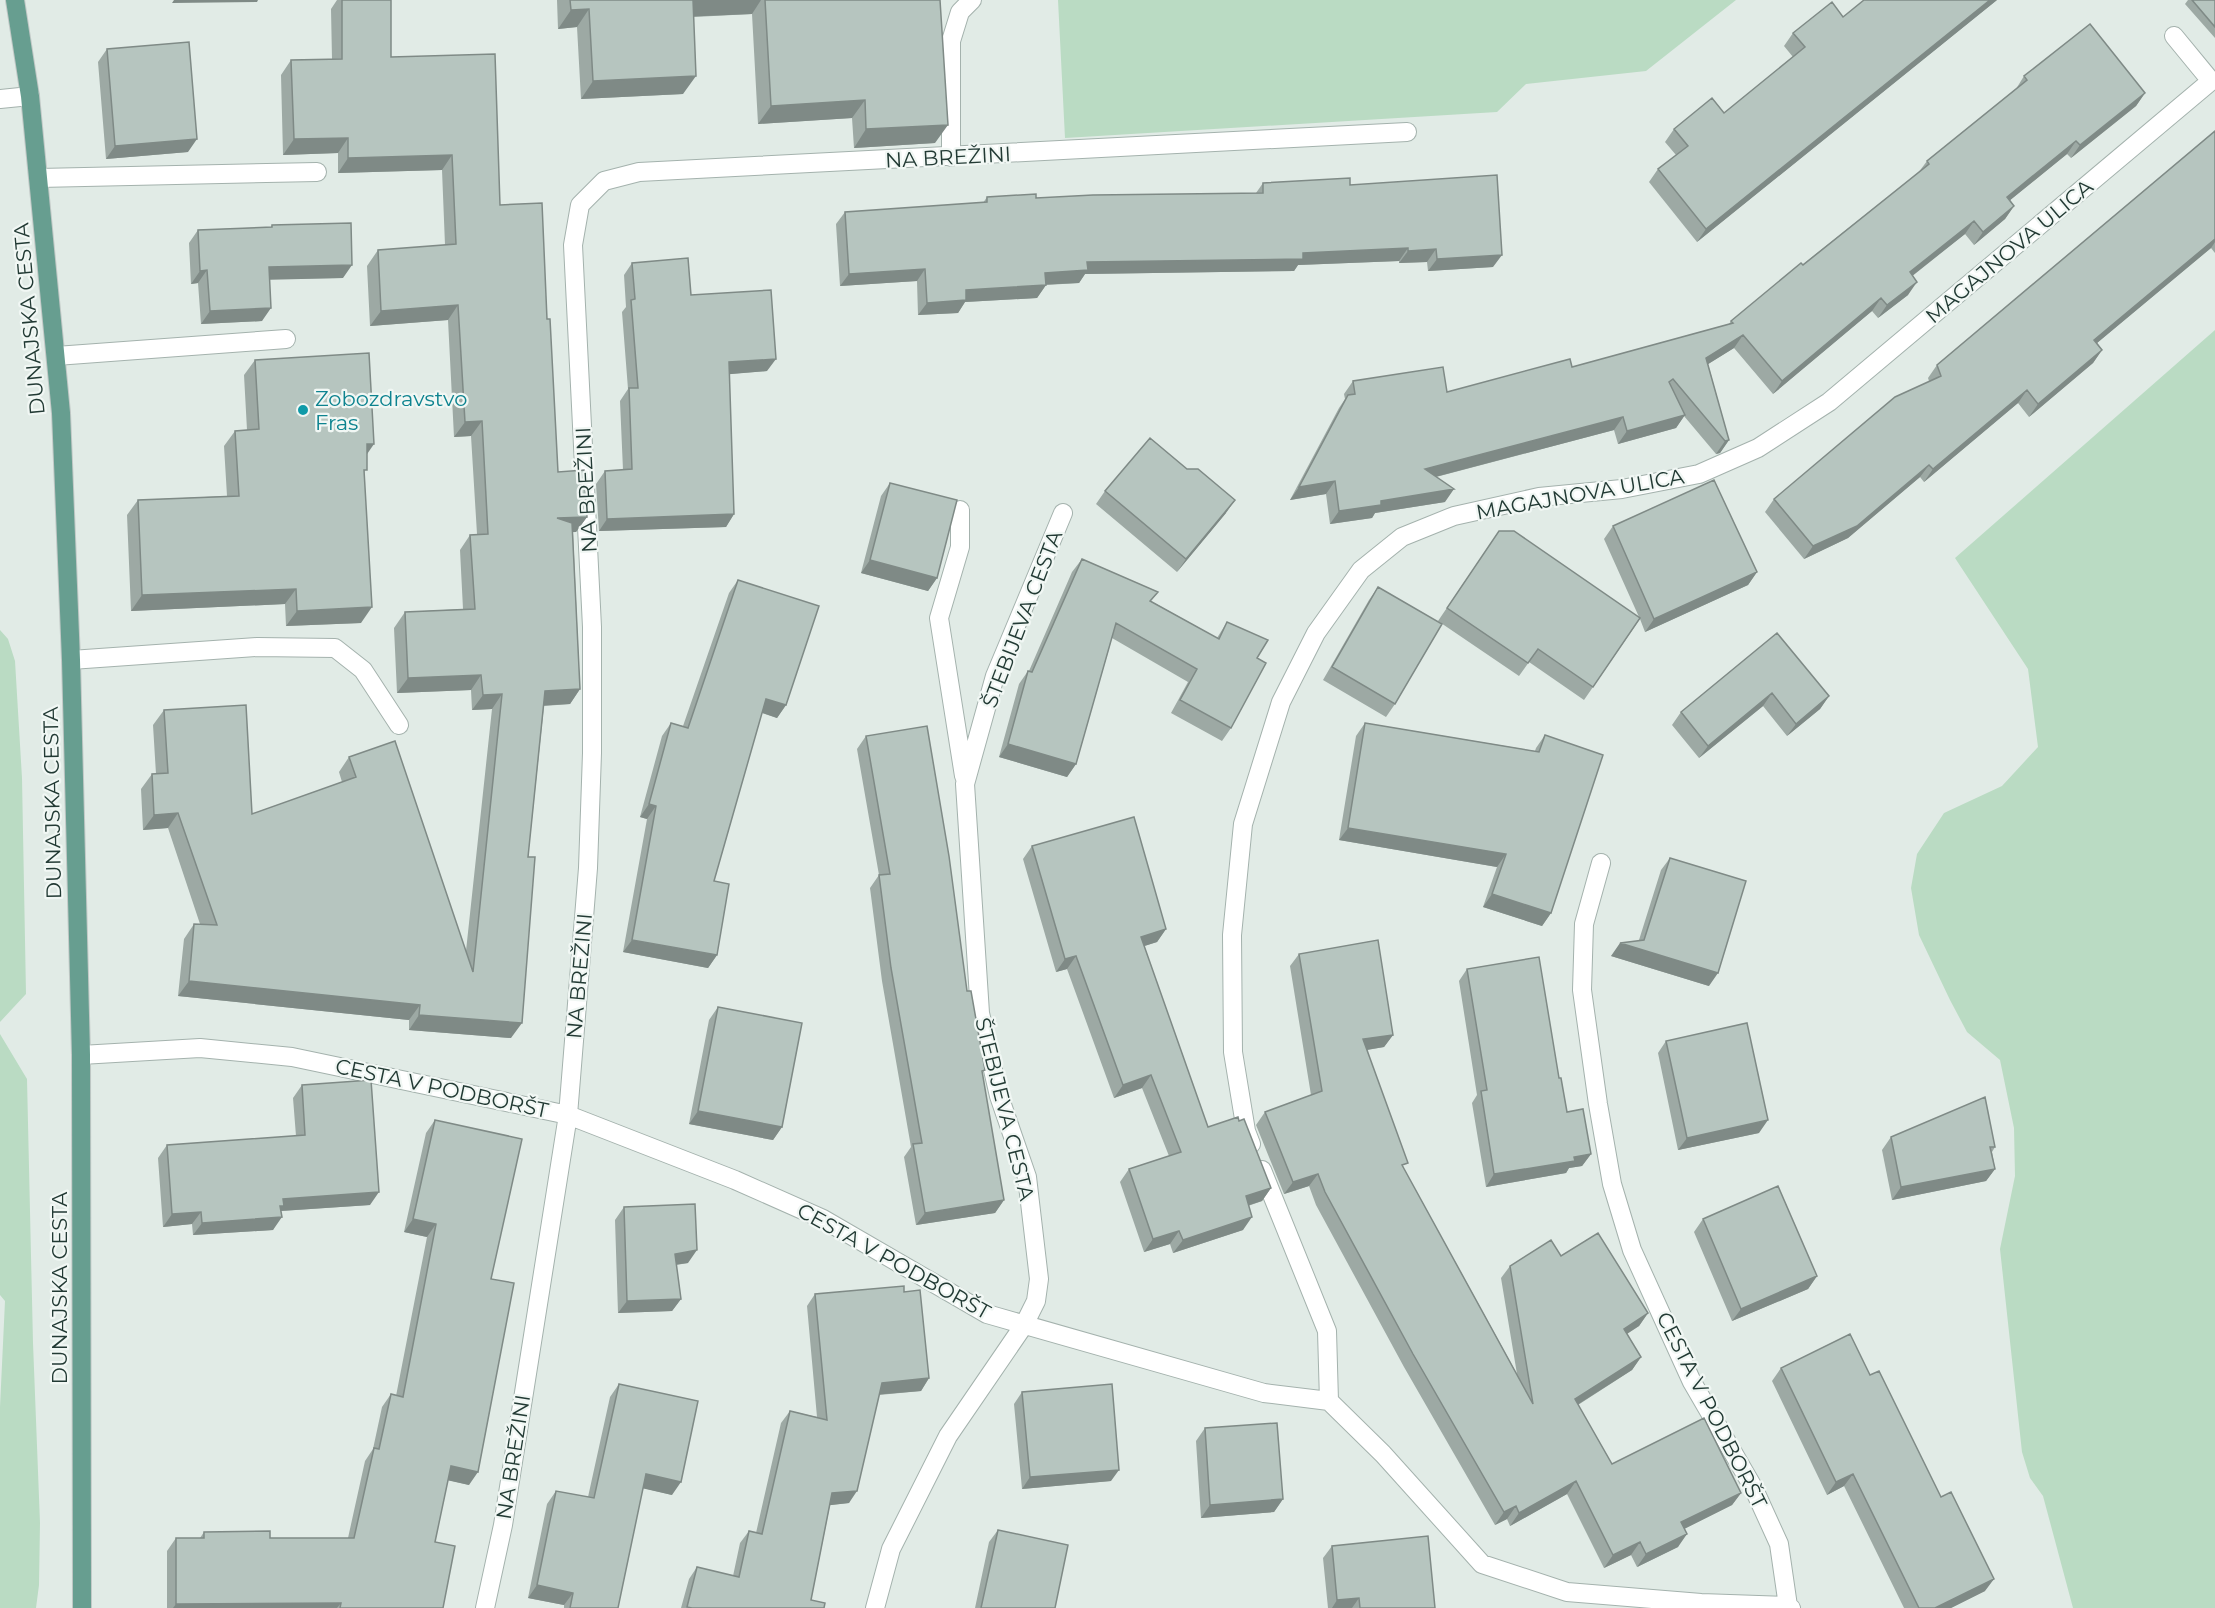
<svg xmlns="http://www.w3.org/2000/svg" width="2215" height="1608" viewBox="0 0 2215 1608" font-family="Montserrat,sans-serif">
  <rect width="100%" height="100%" fill="#e1ebe6"/>
  <!-- green -->
  <path fill="#badbc3" d="M1058,0H1736L1646,71L1526,84L1497,112L1065,138Z
    M2215,330V1608H2073L2043,1496L2030,1478L2022,1452L2000,1249L2015,1176L2014,1128L2000,1060L1967,1032L1950,1000L1919,935L1911,888L1917,854L1944,813L2002,786L2038,747L2028,669L1955,558Z
    M0,630L8,639L15,661L22,778L26,994L0,1022Z
    M0,1034L27,1079L33,1343L40,1523L39,1585L36,1608H0V1407L5,1301L0,1295Z"/>
  <g fill="none" stroke-linecap="round" stroke-linejoin="round">
    <defs>
      <path id="minor" d="M0,99L30,96
        M951,157V41L960,12L972,0
        M39,178L317,172
        M56,356L286,339
        M960,510V547L939,618L964,776
        M71,660L257,647L335,648L363,670L399,725
        M1601,863L1584,924L1582,990L1598,1104L1612,1184L1632,1250L1692,1382L1753,1487L1779,1544L1788,1606L1791,1608
        M81,1055L200,1048L292,1057L568,1115L735,1180L823,1219L987,1314L1264,1393L1329,1401L1383,1454L1482,1564L1567,1592L1701,1603L1788,1606
        M1251,1144L1246,1131L1233,1052L1232,935L1243,824L1281,702L1316,633L1361,570L1402,537L1454,516L1539,497L1622,489L1699,474L1758,448L1829,402L2211,81L2174,36
        M1262,1170L1327,1331L1329,1401
        M485,1608L503,1525L568,1115L588,868L592,753V627L573,245L580,205L604,181L639,172L1407,132
        M875,1608L891,1549L948,1436L1024,1325L1036,1301L1039,1279L1027,1177L999,1096L980,1013L965,784L995,676L1063,513"/>
      <path id="major" d="M15,0L30,96L61,413L71,660L81,1055L82,1608"/>
    </defs>
    <!-- minor casing -->
    <use href="#minor" stroke="#a4b2ad" stroke-width="20"/>
    <!-- major casing -->
    <use href="#major" stroke="#c1c8c6" stroke-width="20"/>
    <!-- minor -->
    <use href="#minor" stroke="#fff" stroke-width="18"/>
    <!-- major -->
    <use href="#major" stroke="#679e90" stroke-width="18"/>
  </g>
  <!-- wall -->
  <path fill="#9da9a4" d="M337,0H391V57L500,205L547,319L558,472L587,517L576,532H573L580,689L570,704L544,706L528,857L511,1038L409,1030V1020L178,996L184,939L194,924H200L168,828L143,830L141,789L152,774H156L153,725L164,710L252,814L342,782L339,772L349,757L466,951L492,709L472,710L471,690L397,693L394,628L405,612L463,609L460,550L470,535L477,534L471,436L454,437L448,320L370,326L367,266L378,250L445,245L442,170L338,173V153L283,155L281,75L291,60L332,59L331,9Z
    M557,0H940L935,143L854,148L852,118L758,124L752,14L694,17L683,94L581,99L577,27L558,29Z
    M1997,0L1697,242L1649,182L1658,169L1676,155L1665,142L1674,129L1724,113L1793,57L1784,46L1793,33L1843,17Z
    M2188,0H2215V38L2185,4Z
    M107,49L188,152L106,159L98,62Z
    M2024,76L2145,93L2136,106L2071,158L2067,154L2010,200L2014,206L2005,219L1974,245L1965,234L1912,275L1908,295L1878,318L1872,311L1773,394L1734,348L1708,364L1729,440L1720,453L1716,454L1684,416L1676,428L1618,444L1614,430L1436,477L1445,502L1375,513L1372,518L1330,524L1326,494L1290,500L1339,408L1345,399L1344,394L1353,381L1447,392L1572,367L1729,324L1731,321L1918,173L1927,161L2016,89Z
    M2215,131V253L2211,248L2097,343L2102,350L2093,363L2029,417L2018,403L1924,482L1920,477L1848,538L1804,559L1765,512L1774,499L1929,381L1928,378L1937,365Z
    M1263,183L1350,185L1493,267L1428,271L1427,262L1399,263V261L1298,265L1294,271L1085,274L1079,283L1046,285L1037,298L965,302L958,313L918,315L917,281L840,286L836,224L845,212L983,203L987,197L1036,198L1256,193Z
    M272,225L343,278L270,279L262,321L201,324L198,283L191,284L189,243L198,230L271,227Z
    M632,263L691,295L767,371L729,374L734,514L726,527L599,531L596,484L605,471L623,470L620,401L628,389L622,312L626,307L624,275Z
    M255,360L367,455L364,474L361,623L286,626L285,604L131,611L127,515L138,500L227,496L224,446L235,431L247,430L244,375Z
    M890,483L937,578L928,591L861,573L881,496Z
    M1105,491L1226,513L1177,572L1096,504Z
    M1613,526L1757,572L1748,585L1645,632L1640,619L1584,700L1529,662L1519,676L1438,621L1499,531L1639,617L1604,539Z
    M1082,559L1158,592L1151,601L1217,638L1227,622L1257,658L1231,728L1222,741L1171,713L1188,682L1112,638L1076,764L1067,777L999,757L1019,684L1028,671H1029L1072,572Z
    M738,580L786,705L777,718L762,713L714,881L717,955L708,968L623,952L647,819L640,817L662,736L671,723L683,726L729,593Z
    M1378,587L1395,704L1386,717L1323,680L1369,600Z
    M1777,633L1829,696L1820,709L1787,736L1763,706L1699,758L1672,725L1681,712Z
    M1365,723L1535,751L1536,748L1545,735L1551,913L1542,926L1483,907L1497,867L1339,840L1356,736Z
    M866,736L967,991L982,1074L1004,1200L995,1213L916,1225L904,1157L911,1147L882,981L870,888L879,875L857,749Z
    M1032,846L1166,929L1157,942L1144,946L1208,1127L1271,1188L1262,1201L1248,1206L1243,1230L1173,1253L1170,1244L1144,1252L1120,1182L1129,1169L1169,1156L1142,1088L1114,1098L1067,969L1056,972L1023,859Z
    M1670,858L1709,986L1611,956L1639,940L1661,870Z
    M1299,954L1393,1035L1384,1047L1367,1050L1404,1169L1517,1374L1501,1278L1510,1266L1561,1256L1648,1313L1639,1326L1627,1334L1641,1357L1632,1370L1578,1405L1612,1464L1741,1493L1732,1505L1684,1529L1678,1547L1637,1567L1631,1555L1604,1568L1567,1494L1510,1526L1507,1519L1495,1525L1404,1367L1316,1205L1309,1186L1284,1194L1256,1125L1265,1112L1311,1095L1290,966Z
    M1467,969L1559,1078L1567,1112L1591,1154L1582,1166L1569,1168L1566,1173L1486,1187L1472,1103L1477,1095L1459,981Z
    M718,1007L782,1127L773,1140L689,1124L709,1020Z
    M1666,1041L1759,1133L1678,1150L1658,1053Z
    M302,1085L370,1205L281,1211L273,1230L193,1235L192,1224L163,1227L158,1158L167,1145L296,1136L293,1098Z
    M435,1120L491,1279L469,1485L448,1480L435,1542L443,1608H167V1551L176,1538H200L204,1532L270,1538H348L365,1461L373,1449L382,1407L391,1394L396,1396L427,1237L404,1232L426,1133Z
    M1891,1137L1995,1147L1992,1152L1995,1169L1986,1181L1892,1200L1882,1150Z
    M624,1207L688,1263L676,1265L681,1299L672,1311L618,1313L615,1220Z
    M1703,1219L1817,1276L1808,1289L1732,1321L1694,1232Z
    M904,1292L929,1378L921,1391L879,1395L849,1503L830,1505L811,1600L824,1608H681L689,1579L697,1567L733,1576L740,1543L749,1531L756,1533L781,1423L790,1411L817,1417L807,1306L815,1294Z
    M1781,1368L1870,1375L1985,1591L1951,1608H1904L1844,1486L1827,1495L1772,1381Z
    M619,1384L672,1495L643,1488L618,1608H564V1605L528,1598L547,1504L556,1491L588,1497L610,1397Z
    M1022,1392L1111,1481L1022,1489L1014,1404Z
    M1205,1428L1283,1499L1274,1512L1201,1518L1196,1441Z
    M998,1530L1055,1608H975L989,1542Z
    M1332,1546L1435,1608H1328L1323,1558Z"/>
  <!-- shaded-wall -->
  <path fill="#7f8a86" d="M174,0H258L257,2L172,3Z
    M692,0H761L752,14L680,17Z
    M1990,0H1997L1697,242L1706,229Z
    M589,9L577,27L558,29L571,10Z
    M696,76L683,94L581,99L593,81Z
    M2145,93L2136,106L2071,158L2080,145Z
    M865,100L852,118L758,124L771,106Z
    M948,125L935,143L854,148L866,129Z
    M348,138L338,153L283,155L294,139Z
    M197,139L188,152L106,159L115,146Z
    M2076,141L2067,154L1998,210L2007,197Z
    M452,155L442,170L338,173L348,158Z
    M2014,206L2005,219L1974,245L1983,232Z
    M1974,221L1965,234L1901,285L1910,272Z
    M2215,239V242L2211,248L2085,353L2094,340Z
    M1408,248L1399,261L1298,265L1294,271L1085,274L1079,283L1036,285L1045,273L1087,262Z
    M1436,249L1427,262L1399,263L1408,251Z
    M1502,255L1493,267L1428,271L1437,259Z
    M352,265L343,278L260,280L269,267Z
    M925,269L917,281L840,286L849,274Z
    M207,270L198,283L191,284L200,271Z
    M1917,282L1908,295L1878,318L1887,305Z
    M1046,285L1037,298L965,302L958,313L918,315L927,303L966,290Z
    M1881,298L1872,311L1773,394L1782,381Z
    M458,305L448,320L370,326L381,311Z
    M271,308L262,321L201,324L210,311Z
    M1743,335L1734,348L1697,371L1706,358Z
    M2102,350L2093,363L2029,417L2038,404Z
    M776,359L767,371L720,375L729,362Z
    M2027,390L2018,403L1924,482L1933,469Z
    M1685,415L1676,428L1618,444L1627,431Z
    M1623,417L1614,430L1416,482L1425,469Z
    M482,421L471,436L454,437L465,422Z
    M1729,440L1720,453L1716,454L1725,441Z
    M367,444H374L363,460Z
    M1929,465L1920,477L1848,538L1804,559L1813,546Z
    M1335,481L1326,494L1290,500L1299,487Z
    M1454,489L1445,502L1375,513L1372,518L1330,524L1339,511L1381,501Z
    M1235,500L1226,513L1177,572L1186,559Z
    M734,514L726,527L599,531L607,519Z
    M587,517L576,532L547,533L557,518Z
    M870,560L937,578L928,591L861,573Z
    M1757,572L1748,585L1645,632L1654,619Z
    M296,589L285,604L131,611L142,595Z
    M372,607L361,623L286,626L297,611Z
    M481,675L471,690L397,693L408,678Z
    M580,689L570,704L535,706L545,691Z
    M1772,693L1763,706L1699,758L1708,746Z
    M502,694L492,709L472,710L483,695Z
    M1829,696L1820,709L1787,736L1796,724Z
    M766,699L786,705L777,718L757,711Z
    M1008,744L1076,764L1067,777L999,757Z
    M649,804L656,806L647,819L640,817Z
    M178,813L168,828L143,830L154,815Z
    M1348,828L1506,854L1497,867L1339,840Z
    M1492,894L1551,913L1542,926L1483,907Z
    M1166,929L1157,942L1132,950L1141,937Z
    M632,940L717,955L708,968L623,952Z
    M1620,943L1718,973L1709,986L1611,956Z
    M1076,956L1067,969L1056,972L1065,959Z
    M189,981L420,1005L409,1020L178,996Z
    M419,1015L522,1023L511,1038L409,1030Z
    M1393,1035L1384,1047L1354,1052L1363,1039Z
    M1151,1075L1142,1088L1114,1098L1123,1085Z
    M698,1111L782,1127L773,1140L689,1124Z
    M1768,1120L1759,1133L1678,1150L1687,1138Z
    M1591,1154L1582,1166L1569,1168L1566,1173L1486,1187L1494,1174L1574,1157Z
    M1995,1169L1986,1181L1892,1200L1901,1187Z
    M1318,1174L1309,1186L1284,1194L1293,1182Z
    M1271,1188L1262,1201L1237,1209L1246,1196Z
    M379,1192L370,1205L280,1211L282,1217L273,1230L193,1235L202,1223L283,1199Z
    M1004,1200L995,1213L916,1225L925,1213Z
    M201,1212L192,1224L163,1227L172,1214Z
    M1252,1217L1243,1230L1173,1253L1183,1240Z
    M413,1219L436,1224L427,1237L404,1232Z
    M1179,1231L1170,1244L1144,1252L1153,1239Z
    M697,1250L688,1263L666,1266L675,1254Z
    M1817,1276L1808,1289L1732,1321L1741,1309Z
    M681,1299L672,1311L618,1313L627,1301Z
    M1648,1313L1639,1326L1614,1342L1624,1329Z
    M1641,1357L1632,1370L1566,1412L1575,1399Z
    M929,1378L921,1391L873,1395L882,1383Z
    M451,1466L478,1472L469,1485L442,1479Z
    M1119,1470L1111,1481L1022,1489L1030,1477Z
    M646,1474L681,1482L672,1495L637,1487Z
    M1853,1474L1844,1486L1827,1495L1836,1482Z
    M1576,1481L1567,1494L1510,1526L1519,1513Z
    M857,1491L849,1503L823,1506L832,1493Z
    M1741,1493L1732,1505L1672,1535L1681,1522Z
    M1283,1499L1274,1512L1201,1518L1210,1505Z
    M1516,1506L1507,1519L1495,1525L1504,1512Z
    M1687,1534L1678,1547L1637,1567L1646,1554Z
    M1640,1542L1631,1555L1604,1568L1613,1555Z
    M1994,1579L1985,1591L1951,1608H1935Z
    M537,1585L573,1593L564,1605L528,1598Z
    M1359,1598L1352,1608H1332L1337,1600Z
    M341,1603L337,1608H173L176,1604Z"/>
  <!-- building -->
  <path fill="#b6c5bf" stroke="#7f8a86" stroke-width="1.5" d="M342,0H391V57L495,54L500,205L542,203L547,319H550L558,472L584,470L587,517L557,518L572,523L580,689L545,691L528,857H535L522,1023L419,1015L420,1005L189,981L194,924L217,925L178,813L154,815L152,774L168,773L164,710L246,705L252,814L356,777L349,757L395,741L473,972L502,694L483,695L481,675L408,678L405,612L475,609L470,535L488,534L482,421L465,422L458,305L381,311L378,250L456,244L452,155L348,158V138L294,139L291,60L342,59Z
    M570,0H693L696,76L593,81L589,9L571,10Z
    M765,0H940L948,125L866,129L865,100L771,106Z
    M1864,0H1990L1706,229L1658,169L1688,146L1674,129L1712,98L1724,113L1805,47L1793,33L1832,2L1843,17Z
    M2192,0H2215V27Z
    M2090,24L2145,93L2080,145L2076,141L2007,197L2014,206L1983,232L1974,221L1910,272L1917,282L1887,305L1881,298L1782,381L1743,335L1706,358L1729,440L1725,441L1673,379L1669,382L1685,415L1627,431L1623,417L1425,469L1454,489L1381,501V505L1339,511L1335,481L1299,487L1348,395L1355,394L1353,381L1443,367L1447,392L1570,359L1572,367L1733,323L1731,321L1801,263L1803,265L1929,164L1927,161L2027,80L2024,76Z
    M189,42L197,139L115,146L107,49Z
    M2215,131V239L2094,340L2102,350L2038,404L2027,390L1933,469L1929,465L1857,526L1813,546L1774,499L1895,397L1941,376L1937,365Z
    M1497,175L1502,255L1437,259L1436,249L1408,251V248L1303,253V259L1087,262L1088,270L1045,273L1046,285L966,290V300L927,303L925,269L849,274L845,212L987,202V197L1036,194V198L1093,195L1263,193V183L1350,178V185Z
    M351,223L352,265L269,267L271,308L210,311L207,270L200,271L198,230L272,227V225Z
    M688,258L691,295L771,290L776,359L729,362L734,514L607,519L605,471L632,469L629,388H638L631,300L635,299L632,263Z
    M369,353L374,444H367V470H364L372,607L297,611L296,589L142,595L138,500L239,496L235,431L259,429L255,360Z
    M1150,438L1187,469H1198L1235,500L1186,559L1105,491Z
    M1714,480L1757,572L1654,619L1613,526Z
    M890,483L957,500L937,578L870,560Z
    M1499,531H1514L1640,618L1593,687L1538,649L1528,663L1447,608Z
    M1082,559L1158,592L1150,601L1219,639L1227,622L1268,640L1257,658L1266,663L1231,728L1180,700L1197,669L1116,623L1076,764L1008,744L1028,671L1032,672Z
    M738,580L819,606L786,705L766,699L714,881L729,884L717,955L632,940L656,806L649,804L671,723L688,728Z
    M1378,587L1442,624L1395,704L1332,667Z
    M1777,633L1829,696L1796,724L1772,693L1708,746L1681,712Z
    M1365,723L1539,752L1545,735L1603,755L1551,913L1492,894L1506,854L1348,828Z
    M927,726L949,856L967,991H971L985,1070L982,1071L1004,1200L925,1213L913,1144L922,1143L891,968L879,875L890,874L866,736Z
    M1134,817L1166,929L1141,937L1208,1127L1238,1117L1239,1121L1244,1119L1271,1188L1246,1196L1252,1217L1183,1240L1179,1231L1153,1239L1129,1169L1181,1152L1151,1075L1123,1085L1076,956L1065,959L1032,846Z
    M1670,858L1746,881L1718,973L1620,943L1644,940Z
    M1378,940L1393,1035L1363,1039L1408,1163L1402,1165L1533,1404L1510,1266L1551,1240L1561,1256L1598,1233L1648,1313L1624,1329L1641,1357L1575,1399L1612,1464L1704,1418L1741,1493L1681,1522L1687,1534L1646,1554L1640,1542L1613,1555L1576,1481L1519,1513L1516,1506L1504,1512L1413,1354L1325,1192L1318,1174L1293,1182L1265,1112L1322,1091L1299,954Z
    M1539,957L1559,1078H1561L1567,1112L1583,1109L1591,1154L1574,1157L1575,1161L1494,1174L1481,1091L1487,1090L1467,969Z
    M718,1007L802,1023L782,1127L698,1111Z
    M1747,1023L1768,1120L1687,1138L1666,1041Z
    M371,1080L379,1192L283,1199L284,1206H280L282,1217L202,1223L201,1212L172,1214L167,1145L305,1135L302,1085Z
    M1985,1097L1995,1147H1990L1995,1169L1901,1187L1891,1137Z
    M435,1120L522,1139L491,1279L514,1283L478,1472L451,1466L435,1542L455,1546L443,1608H340L341,1603L176,1604V1538H204V1532L270,1531V1538H354L374,1448L379,1449L391,1394L403,1397L436,1224L413,1219Z
    M1778,1186L1817,1276L1741,1309L1703,1219Z
    M695,1204L697,1250L675,1254L681,1299L627,1301L624,1207Z
    M904,1286V1292L920,1290L929,1378L882,1383L857,1491L832,1493L811,1600L825,1603L824,1608H692L687,1607L697,1567L739,1577L749,1531L762,1534L790,1411L827,1420L815,1294Z
    M1850,1334L1870,1375L1879,1371L1941,1497L1951,1492L1994,1579L1935,1608H1919L1853,1474L1836,1482L1781,1368Z
    M619,1384L698,1401L681,1482L646,1474L618,1608H570L573,1593L537,1585L556,1491L594,1498Z
    M1112,1384L1119,1470L1030,1477L1022,1392Z
    M1277,1423L1283,1499L1210,1505L1205,1428Z
    M998,1530L1068,1545L1055,1608H981Z
    M1428,1536L1435,1608H1360L1359,1598L1337,1600L1332,1546Z"/>
  <!-- markers -->
  <circle fill="#0f9aa8" stroke="#f1f7f4" stroke-width="2" cx="303" cy="410" r="6"/>
  <g text-anchor="middle" dominant-baseline="central" stroke-width="4.5" stroke-linejoin="round" paint-order="stroke">
    <!-- street labels -->
    <g font-size="21" fill="#223a34" stroke="#f1f7f4">
      <text transform="translate(948 157) rotate(-3)">NA BREŽINI</text>
      <text transform="translate(2009 251) rotate(-40)">MAGAJNOVA ULICA</text>
      <text transform="translate(29 319) rotate(-95)">DUNAJSKA CESTA</text>
      <text transform="translate(586 490) rotate(-93)">NA BREŽINI</text>
      <text transform="translate(1580 494) rotate(-10)">MAGAJNOVA ULICA</text>
      <text transform="translate(1022 619) rotate(-69)">ŠTEBIJEVA CESTA</text>
      <text transform="translate(52 803) rotate(-91)">DUNAJSKA CESTA</text>
      <text transform="translate(579 976) rotate(-85)">NA BREŽINI</text>
      <text transform="translate(442 1088) rotate(12)">CESTA V PODBORŠT</text>
      <text transform="translate(1005 1109) rotate(76)">ŠTEBIJEVA CESTA</text>
      <text transform="translate(894 1261) rotate(29)">CESTA V PODBORŠT</text>
      <text transform="translate(59 1288) rotate(-90)">DUNAJSKA CESTA</text>
      <text transform="translate(1712 1410) rotate(63)">CESTA V PODBORŠT</text>
      <text transform="translate(513 1457) rotate(-81)">NA BREŽINI</text>
    </g>
    <!-- culture labels -->
    <g font-size="21" fill="#0d838f" stroke="#f1f7f4" text-anchor="start">
      <text x="315" y="398">Zobozdravstvo<tspan x="315" dy="24">Fras</tspan></text>
    </g>
  </g>
</svg>
